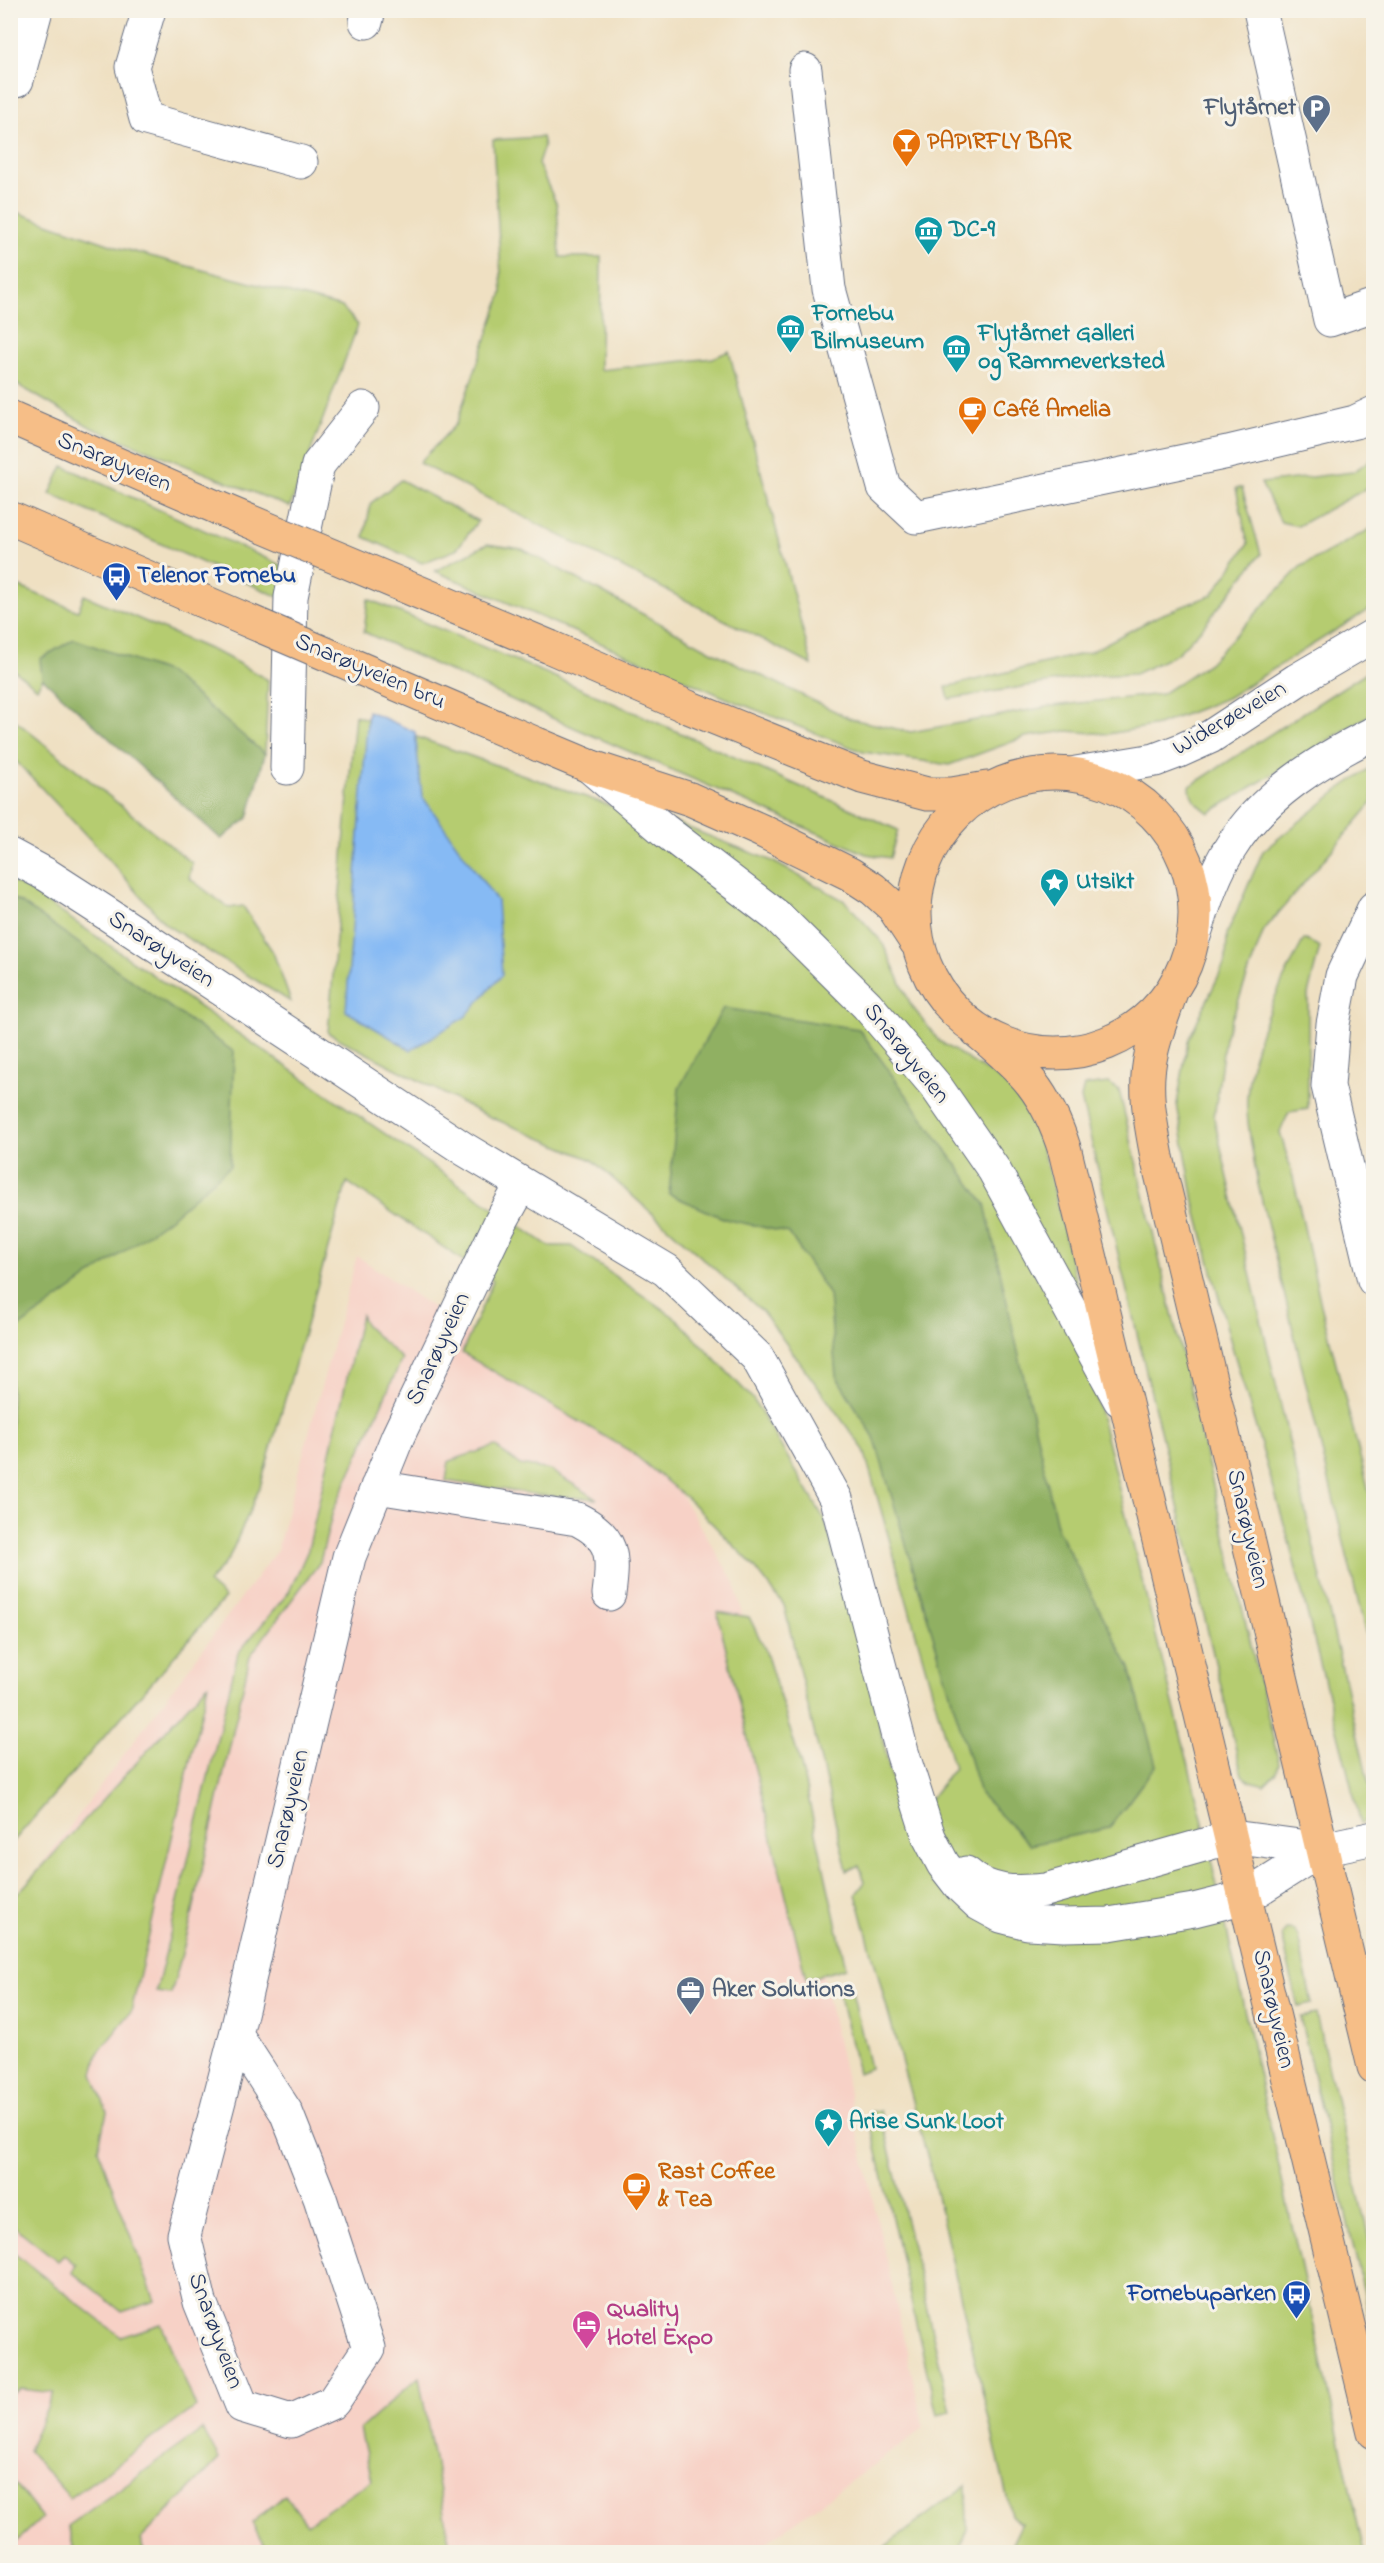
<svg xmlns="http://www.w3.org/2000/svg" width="1384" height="2563" viewBox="0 0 1384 2563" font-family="'Indie Flower',sans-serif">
  <rect width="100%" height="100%" fill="#f7f3e8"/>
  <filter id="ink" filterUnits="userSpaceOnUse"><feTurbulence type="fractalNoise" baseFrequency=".0167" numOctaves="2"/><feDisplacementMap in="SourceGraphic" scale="12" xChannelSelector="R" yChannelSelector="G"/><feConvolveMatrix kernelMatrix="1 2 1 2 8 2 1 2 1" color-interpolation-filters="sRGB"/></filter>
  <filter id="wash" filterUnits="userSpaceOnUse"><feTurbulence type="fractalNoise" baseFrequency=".008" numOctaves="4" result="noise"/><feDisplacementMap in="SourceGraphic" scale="24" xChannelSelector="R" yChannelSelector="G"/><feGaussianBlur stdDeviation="1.35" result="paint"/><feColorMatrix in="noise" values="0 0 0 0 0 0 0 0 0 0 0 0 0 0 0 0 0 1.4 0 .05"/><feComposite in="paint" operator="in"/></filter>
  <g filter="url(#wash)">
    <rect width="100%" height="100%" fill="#efe0c2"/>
    <!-- built -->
    <path fill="#f7d1c6" d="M357,1256L660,1461L735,1583L924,2428L753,2552H11L10,1907L277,1550Z"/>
    <!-- green -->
    <path fill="#b5cc70" stroke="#687e67" stroke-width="1.5" d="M542,137L544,146L538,164L557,205L560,257H601L600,370L713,358L729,351L812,665L419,463L456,424L502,293L493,140Z
      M10,210L120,248L342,307L358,325L290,507L92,428L11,381Z
      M1373,458V485L1298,526L1281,522L1261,483L1353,472Z
      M63,466L285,567L281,598L50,494Z
      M401,480L478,521L456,550L422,563L364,537L371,503Z
      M1236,488H1242L1261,554L1203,627L1177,654L1135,674L1089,676L949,699L946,687L1090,652L1158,616L1212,595L1248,544Z
      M1374,527L1373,607L1227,698L1158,725L1108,734L1067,731L1025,737L949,765L863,752L726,698L435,571L487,544L522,549L713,652L851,719L911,732L1052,706L1162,694L1209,663L1300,567Z
      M10,583L78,611L84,595L225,656L268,680L265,754L170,677L49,668L37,688L11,668Z
      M368,599L548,674L898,830L890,858L866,854L552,718L364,632Z
      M1373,668V713L1209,813C1199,805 1190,800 1190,786Z
      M355,715L684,832L671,821L772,861L845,901L882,942L911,1005L939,1041L1004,1082L1033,1119L1053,1186L1082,1307L1072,1302L1202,1818L1364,2552H1008L1022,2523H1019L1011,2515L933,2178L856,1894L865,1882L859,1865L847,1871L784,1605L753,1565L688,1499L630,1451L462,1353L493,1281L347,1182L260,1487L229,1558L208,1583L225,1598L11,1844V881L24,887L549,1246H571L677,1319L753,1399L825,1520L866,1667L904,1832L954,1768L864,1450L763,1312L592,1160L481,1113L328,1033Z
      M11,717L192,863L189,878L229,908L243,906L273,952L291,1002L166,925L105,855L11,756Z
      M1373,766V802L1264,930L1225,1038L1214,1118L1373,1802V1815L1361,1824L1287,1534L1229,1336L1194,1202L1177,1104L1188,1041L1226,960L1227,934L1263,851L1341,788Z
      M1304,939L1320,947L1308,994V1109L1289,1112L1280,1132L1293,1177L1321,1305L1373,1507V1664L1257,1180C1254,1156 1245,1120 1247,1098C1251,1041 1278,988 1304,939Z
      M1108,1083L1119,1090L1279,1763L1277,1772L1264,1785L1248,1780L1242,1775L1081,1098L1084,1086Z
      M361,1315L366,1326L402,1359L333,1511L320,1562L250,1656L190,1924L171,1994L156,1992L238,1653L289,1592L308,1550Z
      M495,1446L520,1465L550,1470L597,1499L539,1495L446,1481L449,1461Z
      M717,1612L749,1617L765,1649L801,1765L846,1968L806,1979Z
      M208,1684L131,2012L98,2053L93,2074L107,2112L98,2149L155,2301L122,2312L72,2272L76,2265L64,2255L58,2261L11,2224V1901Z
      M1287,1929L1294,1930L1298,1936L1312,2004L1298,2007L1282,1935Z
      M851,1987L870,2068L858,2073L838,1989Z
      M1316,2014L1373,2256V2331L1300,2017Z
      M880,2110L951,2412L937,2415L868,2113Z
      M11,2251L121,2337L161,2324L196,2407L70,2498L28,2450L54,2393L21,2389L11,2394Z
      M419,2377L451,2552H268L252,2523L285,2495L307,2524L372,2480L360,2429Z
      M203,2429L219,2459L140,2540L144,2552H75L68,2526Z
      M11,2481L18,2487L42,2518L11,2547Z
      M966,2485L967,2529L958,2552H879Z"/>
    <!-- forest -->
    <path fill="#90b062" stroke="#567060" stroke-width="1.5" d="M74,639L169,673L265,754L248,818L221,839L42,678L40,659Z
      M10,898L20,902L234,1052L230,1166L173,1216L15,1330L11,1331Z
      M723,1008L859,1029L985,1204L1058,1530L1130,1668L1156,1765L1109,1828L1030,1845L980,1794L874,1437L836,1376L829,1295L789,1233L725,1219L669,1194L679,1088Z"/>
    <!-- water -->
    <path fill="#86baf4" stroke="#5074a9" stroke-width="1.5" d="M368,711L415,732L422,796L497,901L502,975L465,1017L411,1050L346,1011Z"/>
  </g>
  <g filter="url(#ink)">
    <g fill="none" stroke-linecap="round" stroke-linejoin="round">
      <defs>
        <path id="minor" d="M149,10L132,67L146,119L301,162
          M1260,10L1330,320L1374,305
          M366,22L369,10
          M805,70L829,289L884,487L916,517L1228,452L1355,422L1374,413
          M17,80L36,10
          M589,766L664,830L778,917L867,1005L935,1085L994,1170L1120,1400
          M287,768L291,597L318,465L363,408
          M1076,773L1155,760L1179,751L1210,737L1297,680L1374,635
          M10,855L47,875L109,915L464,1149L666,1270L757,1357L836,1499L902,1752L929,1837L943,1864L960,1886L979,1904L1001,1916L1028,1923L1064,1925L1109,1924L1194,1910L1246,1897L1322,1849
          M1374,908L1342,976L1333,1024L1328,1086L1374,1280
          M1194,936C1204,906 1213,874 1231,847C1263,795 1320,760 1374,733
          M377,1487L577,1519C614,1537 614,1556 609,1594
          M966,1873C989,1894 1016,1893 1045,1890L1232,1837L1322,1849L1374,1838
          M236,2035L286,2112L320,2198L369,2348L333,2402L291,2421L242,2406L200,2302L184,2235L236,2035L349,1557L398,1436L499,1225L522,1184"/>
        <path id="major" d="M10,417L218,508
          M10,518L200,600
          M550,647L688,707L862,777L927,794H952L987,788
          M539,745L589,766L690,799L760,830L850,874L873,889L893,907L916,942
          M915 913a140 140 0 1 1 280 0a140 140 0 1 1-280 0Z
          M1171,992C1164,1013 1155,1034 1151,1055C1143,1089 1151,1124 1157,1157L1374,2067
          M977,1031C1024,1070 1046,1091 1065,1151L1374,2432"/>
      </defs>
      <!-- minor casing -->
      <use href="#minor" stroke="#656d81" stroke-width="35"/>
      <!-- major casing -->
      <use href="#major" stroke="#656d81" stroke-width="35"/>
      <!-- minor -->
      <use href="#minor" stroke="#fff" stroke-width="33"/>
      <!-- major -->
      <use href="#major" stroke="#f6be87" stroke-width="33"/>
      <defs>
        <path id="major-bridge" d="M218,508L550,647
          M200,600L539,745"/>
      </defs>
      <!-- major-bridge casing -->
      <use href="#major-bridge" stroke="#656d81" stroke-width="35" stroke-linecap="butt"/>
      <!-- major-bridge -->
      <use href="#major-bridge" stroke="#f6be87" stroke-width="33"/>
    </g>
  </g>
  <!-- icons -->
  <defs>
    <symbol id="parking-pin" viewBox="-11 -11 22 30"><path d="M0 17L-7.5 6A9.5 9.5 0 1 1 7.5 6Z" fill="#5c6f8a" stroke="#f7f3e8"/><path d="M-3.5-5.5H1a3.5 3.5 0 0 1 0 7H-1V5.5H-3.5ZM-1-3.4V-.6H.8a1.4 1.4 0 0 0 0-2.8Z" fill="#fff"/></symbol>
    <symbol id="bar-pin" viewBox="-11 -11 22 30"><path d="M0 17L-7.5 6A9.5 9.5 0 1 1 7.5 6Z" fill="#e8710a" stroke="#f7f3e8"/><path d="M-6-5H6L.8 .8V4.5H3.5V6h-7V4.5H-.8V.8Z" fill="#fff"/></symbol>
    <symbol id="museum-pin" viewBox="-11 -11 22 30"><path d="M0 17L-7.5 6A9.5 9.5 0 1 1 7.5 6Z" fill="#0f9aa8" stroke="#f7f3e8"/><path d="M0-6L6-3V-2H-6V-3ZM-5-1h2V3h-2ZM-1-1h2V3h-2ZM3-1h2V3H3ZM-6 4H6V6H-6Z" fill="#fff"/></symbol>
    <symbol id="cafe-pin" viewBox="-11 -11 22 30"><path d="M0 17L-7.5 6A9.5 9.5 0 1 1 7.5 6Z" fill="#e8710a" stroke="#f7f3e8"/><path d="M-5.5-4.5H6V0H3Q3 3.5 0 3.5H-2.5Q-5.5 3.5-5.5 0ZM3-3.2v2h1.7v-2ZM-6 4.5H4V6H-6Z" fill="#fff"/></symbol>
    <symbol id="bus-pin" viewBox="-11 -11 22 30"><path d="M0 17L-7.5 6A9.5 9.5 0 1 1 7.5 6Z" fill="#1a4fb4" stroke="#f7f3e8"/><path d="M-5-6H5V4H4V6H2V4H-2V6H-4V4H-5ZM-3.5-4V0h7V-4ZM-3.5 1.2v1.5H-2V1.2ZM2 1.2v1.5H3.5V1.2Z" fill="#fff"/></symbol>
    <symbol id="sight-pin" viewBox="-11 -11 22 30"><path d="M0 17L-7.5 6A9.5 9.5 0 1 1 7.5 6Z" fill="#0f9aa8" stroke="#f7f3e8"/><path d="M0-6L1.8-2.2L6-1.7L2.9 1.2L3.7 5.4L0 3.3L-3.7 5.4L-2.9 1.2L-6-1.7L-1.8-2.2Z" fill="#fff"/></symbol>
    <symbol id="office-pin" viewBox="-11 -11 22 30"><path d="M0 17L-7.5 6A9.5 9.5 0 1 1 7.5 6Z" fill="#5c6f8a" stroke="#f7f3e8"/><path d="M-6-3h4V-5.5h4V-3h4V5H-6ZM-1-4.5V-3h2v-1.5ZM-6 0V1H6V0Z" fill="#fff"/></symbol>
    <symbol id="hotel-pin" viewBox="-11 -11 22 30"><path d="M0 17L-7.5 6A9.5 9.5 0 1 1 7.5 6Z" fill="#d1479c" stroke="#f7f3e8"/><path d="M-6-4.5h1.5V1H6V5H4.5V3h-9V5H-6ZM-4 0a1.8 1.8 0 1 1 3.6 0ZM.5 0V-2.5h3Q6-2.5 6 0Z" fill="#fff"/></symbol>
  </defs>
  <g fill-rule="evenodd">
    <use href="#parking-pin" x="1300" y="92" width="33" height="45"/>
    <use href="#bar-pin" x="890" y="126" width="33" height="45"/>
    <use href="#museum-pin" x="912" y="214" width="33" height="45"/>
    <use href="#museum-pin" x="774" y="312" width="33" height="45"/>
    <use href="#museum-pin" x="940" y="332" width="33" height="45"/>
    <use href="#cafe-pin" x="956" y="394" width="33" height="45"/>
    <use href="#bus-pin" x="100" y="560" width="33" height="45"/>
    <use href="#sight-pin" x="1038" y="866" width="33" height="45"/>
    <use href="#office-pin" x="674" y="1974" width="33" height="45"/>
    <use href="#sight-pin" x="812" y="2106" width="33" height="45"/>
    <use href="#cafe-pin" x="620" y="2170" width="33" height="45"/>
    <use href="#bus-pin" x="1280" y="2278" width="33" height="45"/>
    <use href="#hotel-pin" x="570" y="2308" width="33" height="45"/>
  </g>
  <g text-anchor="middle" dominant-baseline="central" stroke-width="6" stroke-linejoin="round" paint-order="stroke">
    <!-- service labels -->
    <g font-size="24" font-weight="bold" fill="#4e5e75" stroke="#f7f3e8" text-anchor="end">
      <text x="1296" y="108">Flytårnet</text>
      <text x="712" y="1990" text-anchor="start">Aker Solutions</text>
    </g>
    <!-- food labels -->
    <g font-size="24" font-weight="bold" fill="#c56008" stroke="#f7f3e8" text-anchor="start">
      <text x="927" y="142">PAPIRFLY BAR</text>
      <text x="993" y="410">Café Amelia</text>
      <text x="658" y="2172">Rast Coffee<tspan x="658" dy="28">&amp; Tea</tspan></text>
    </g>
    <!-- culture labels -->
    <g font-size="24" font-weight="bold" fill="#0d838f" stroke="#f7f3e8" text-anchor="start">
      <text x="949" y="230">DC‑9</text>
      <text x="812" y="314">Fornebu<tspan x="812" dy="28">Bilmuseum</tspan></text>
      <text x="978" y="334">Flytårnet Galleri<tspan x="978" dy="28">og Rammeverksted</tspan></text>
      <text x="1076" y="882">Utsikt</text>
      <text x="849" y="2122">Arise Sunk Loot</text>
    </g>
    <!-- street labels -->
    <g font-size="24" fill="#1b2f5e" stroke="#f7f3e8">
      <text transform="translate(114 463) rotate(23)">Snarøyveien</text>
      <text transform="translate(370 672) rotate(23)">Snarøyveien bru</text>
      <text transform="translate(1230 719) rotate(-30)">Widerøeveien</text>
      <text transform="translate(161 950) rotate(33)">Snarøyveien</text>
      <text transform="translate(906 1054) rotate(51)">Snarøyveien</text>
      <text transform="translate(439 1349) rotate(-65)">Snarøyveien</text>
      <text transform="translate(1247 1529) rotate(77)">Snarøyveien</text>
      <text transform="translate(289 1809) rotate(-77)">Snarøyveien</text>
      <text transform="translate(1273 2009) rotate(77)">Snarøyveien</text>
      <text transform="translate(215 2331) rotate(70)">Snarøyveien</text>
    </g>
    <!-- transit labels -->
    <g font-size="24" font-weight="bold" fill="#164399" stroke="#f7f3e8" text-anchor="start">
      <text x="137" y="576">Telenor Fornebu</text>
      <text x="1276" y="2294" text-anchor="end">Fornebuparken</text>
    </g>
    <!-- hotel labels -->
    <g font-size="24" font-weight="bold" fill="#b23c85" stroke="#f7f3e8" text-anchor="start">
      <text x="607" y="2310">Quality<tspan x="607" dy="28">Hotel Expo</tspan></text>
    </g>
  </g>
  <!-- margin -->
  <rect width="1384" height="2563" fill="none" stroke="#f7f3e8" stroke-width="36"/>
</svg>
